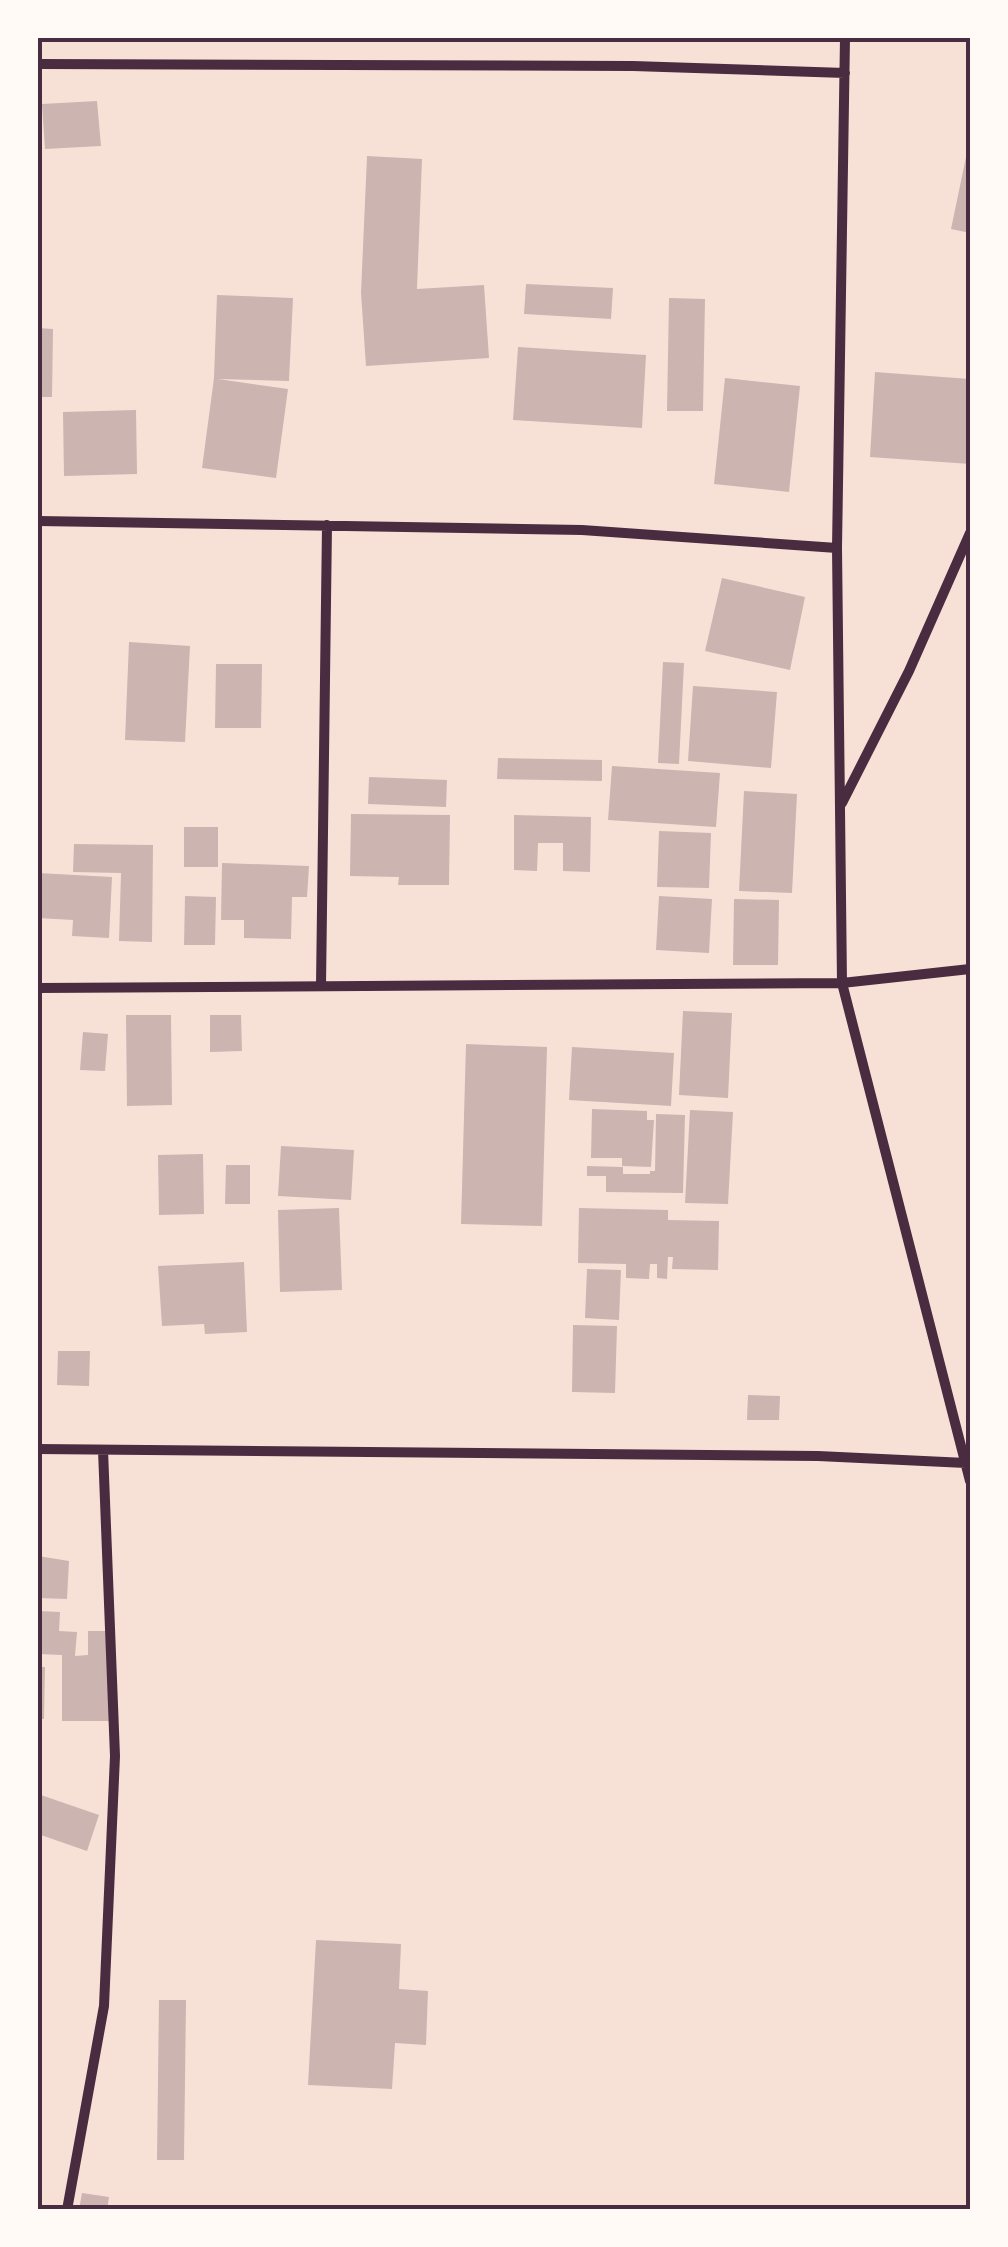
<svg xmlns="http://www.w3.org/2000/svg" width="1008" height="2247" viewBox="0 0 1008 2247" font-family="'Exo 2',sans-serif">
  <rect width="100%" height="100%" fill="#f7e1d7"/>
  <!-- building -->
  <path fill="#ccb4b1" d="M97,101L101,146L45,149L42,104Z
    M367,156L422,159L417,289L484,285L489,358L366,366L361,293Z
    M966,157L970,158V233L951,229Z
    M526,284L613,288L611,319L524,314Z
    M217,295L293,298L289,381L218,379L288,389L276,478L202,468L214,378Z
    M669,298L705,299L703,411H667Z
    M38,328L53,329L52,397H38Z
    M518,347L646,355L642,428L513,420Z
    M875,372L970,379V464L870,457Z
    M725,378L800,386L789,492L714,484Z
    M136,410L137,474L64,476L63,412Z
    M722,578L805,597L790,670L705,651Z
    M129,642L190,646L185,742L125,740Z
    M663,662L684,663L679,764L658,763Z
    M216,664H262L261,728H215Z
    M693,686L777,692L771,768L688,761Z
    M498,758L602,760V781L497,779Z
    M612,766L720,773L716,827L608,820Z
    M369,777L447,780L446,807L368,804Z
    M744,791L797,794L792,893L739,891Z
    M351,814L450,815L449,885H398L399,877L350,876Z
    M514,815L591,817L590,872L563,871V843H538L537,871L514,870Z
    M184,827H218V867H184Z
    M659,831L711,833L709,888L657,887Z
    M74,844L153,845L152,942L119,941L121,873L73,872Z
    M222,863L309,866L307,897H292L291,939L244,938V920H221Z
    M38,873L112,877L109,938L72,936L73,920L38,918Z
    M185,896L216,897L215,945H184Z
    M659,896L712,899L709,953L656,950Z
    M734,899L779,900L778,965H733Z
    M683,1011L732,1013L728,1098L679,1095Z
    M126,1015H171L172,1105L127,1106Z
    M210,1015H241L242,1051L210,1052Z
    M83,1032L108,1034L105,1071L80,1070Z
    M466,1044L547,1047L542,1226L461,1224Z
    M572,1047L674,1053L671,1106L569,1100Z
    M592,1109L647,1111V1120H654L651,1167L622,1166V1158H591Z
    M690,1110L733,1112L728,1204L685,1203Z
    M656,1114L685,1115L683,1193L606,1192V1176H587V1166L623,1167V1174H650V1171H655Z
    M281,1146L354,1150L351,1200L278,1196Z
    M203,1154L204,1214L159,1215L158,1155Z
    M226,1165H250V1204H225Z
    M339,1208L342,1290L280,1292L278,1210Z
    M579,1208L668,1210V1220L719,1221L718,1270L672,1269L673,1257H668L667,1279L657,1278V1264H650L649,1279L626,1278V1264L578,1263Z
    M244,1262L247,1332L205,1334L204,1324L162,1326L158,1266Z
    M587,1269L621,1270L619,1320L585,1318Z
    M573,1325L617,1326L615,1393L572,1392Z
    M58,1351H90L89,1386L57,1385Z
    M748,1395L780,1396L779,1420H747Z
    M38,1556L69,1561L67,1599L38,1598Z
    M38,1611L60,1612L59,1631L77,1632L75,1656L88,1655V1631H113V1721H62V1655L38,1654Z
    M38,1667H45L44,1719H38Z
    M38,1794L99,1815L87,1851L38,1834Z
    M316,1940L401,1944L399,1989L428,1991L426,2045L395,2043L392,2089L308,2085Z
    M159,2000H186L184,2160H157Z
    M82,2193L109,2197L107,2210H79Z"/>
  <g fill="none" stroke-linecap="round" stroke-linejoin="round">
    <!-- minor -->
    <path stroke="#4a2c40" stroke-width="10" d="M845,38L837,548L842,983L970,1481
      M38,64L633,66L845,73
      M38,521L582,530L837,548
      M842,803L909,671L970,533
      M321,986L327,525
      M38,988L842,983L970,969
      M38,1449L818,1456L966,1463
      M67,2210L104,2006L115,1756L103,1450"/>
  </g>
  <!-- border -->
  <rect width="1008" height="2247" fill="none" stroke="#fffaf5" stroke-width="80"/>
  <rect x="40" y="40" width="928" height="2167" fill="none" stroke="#4a2c40" stroke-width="4"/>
</svg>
